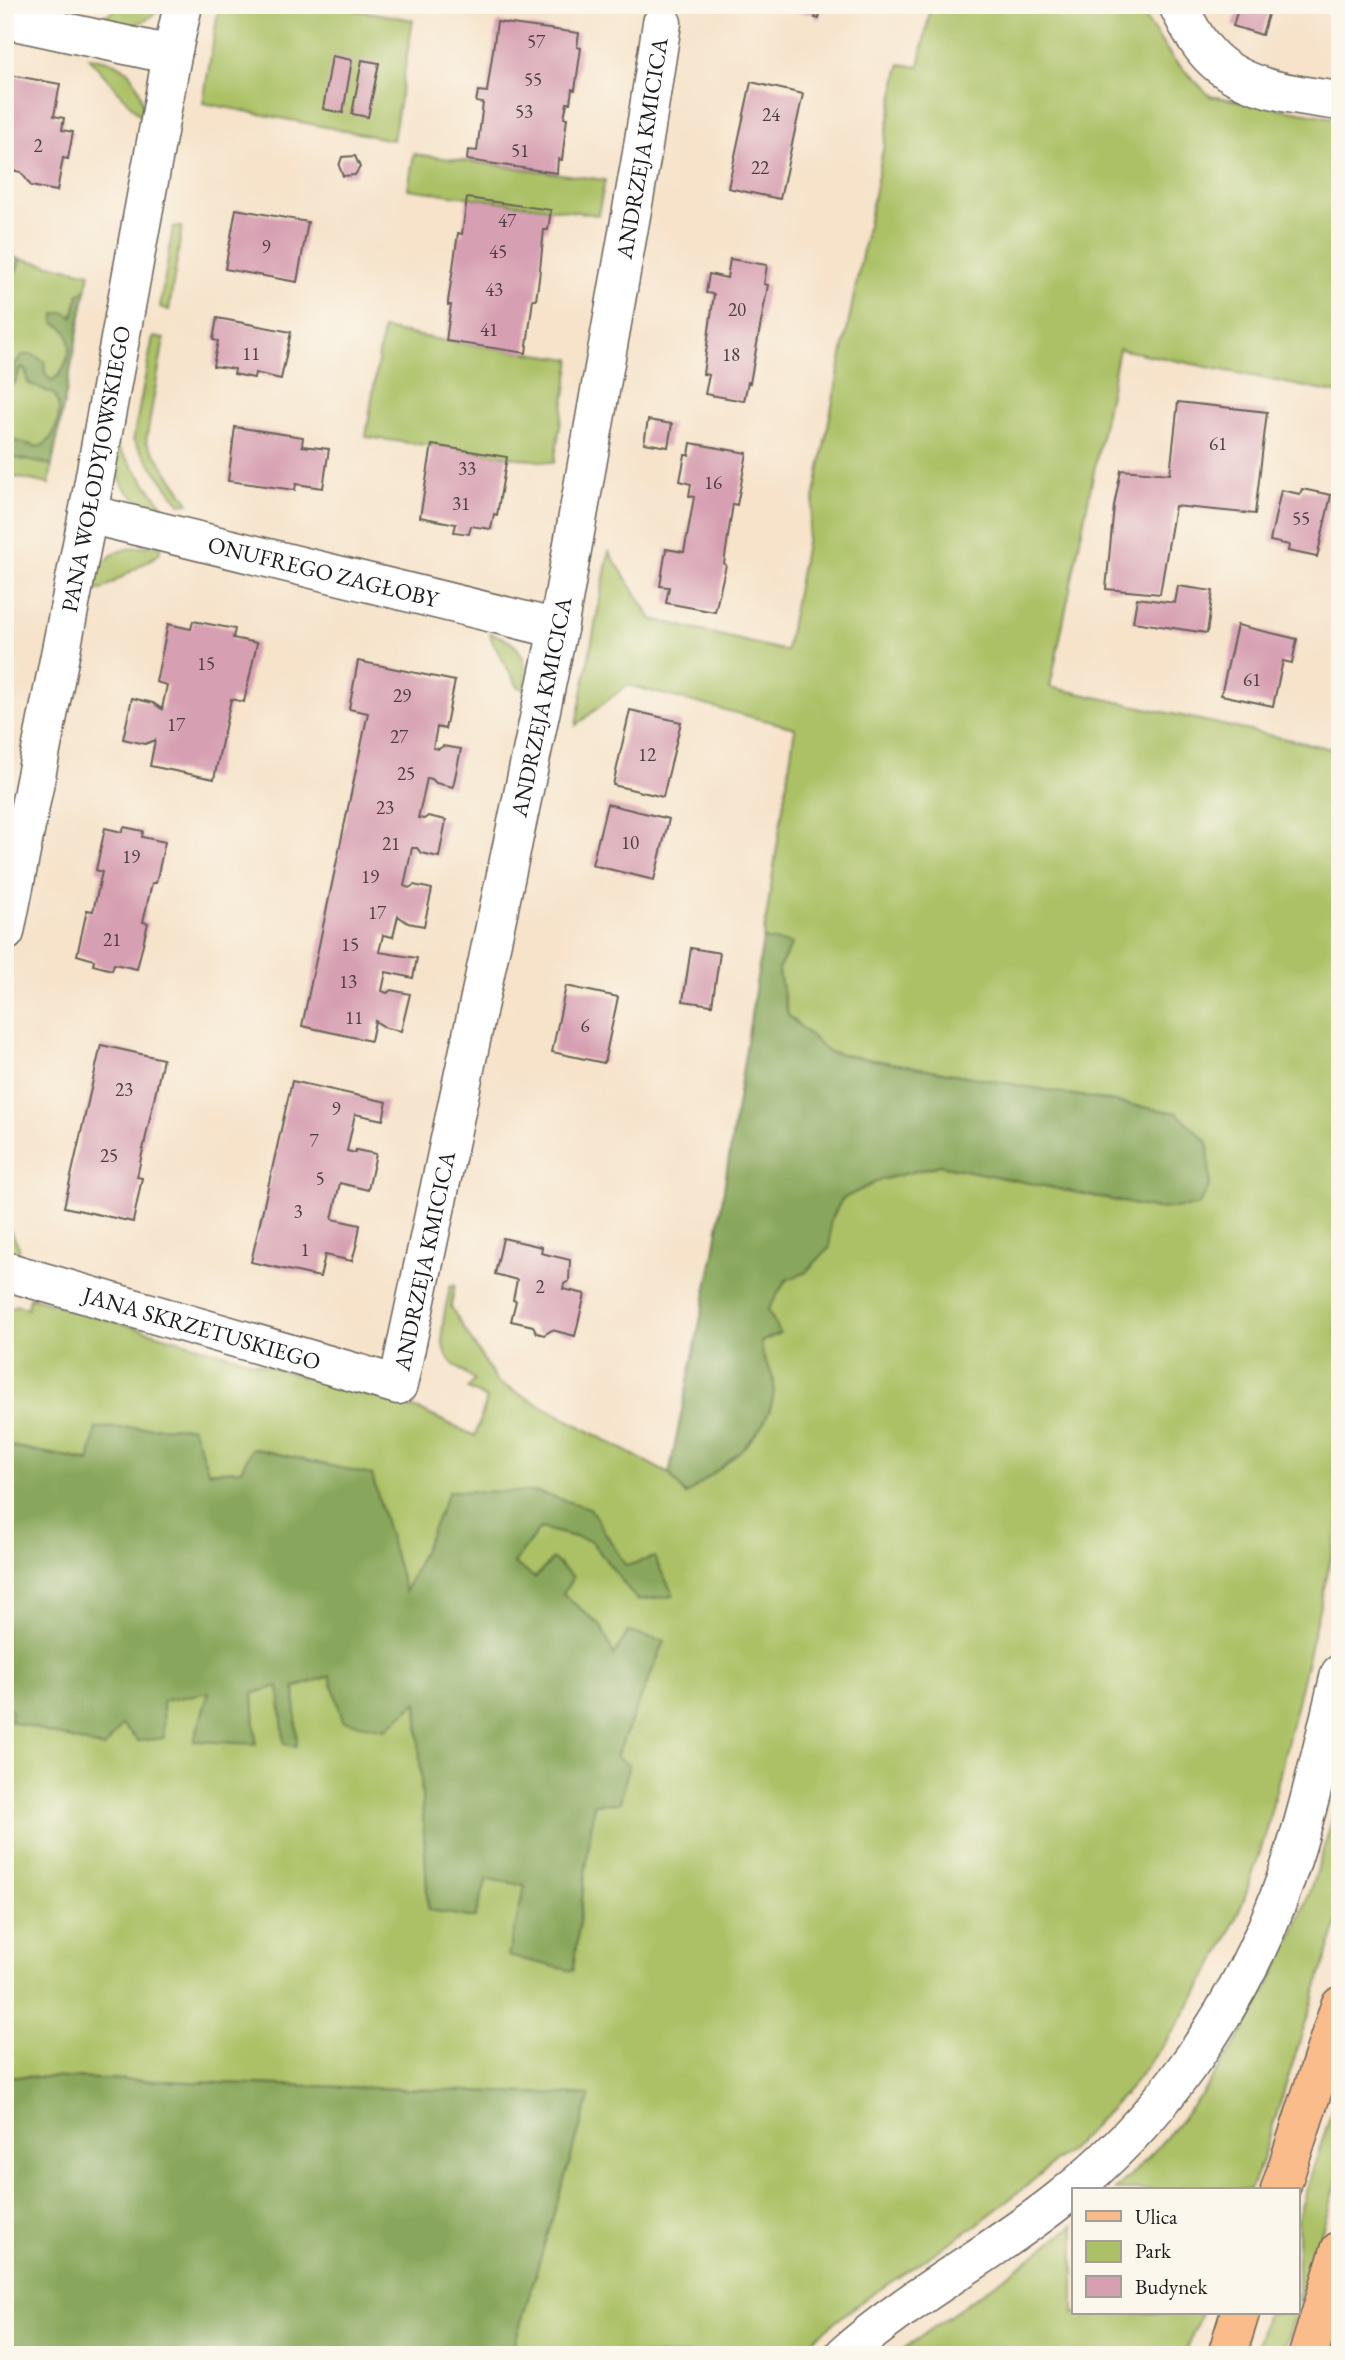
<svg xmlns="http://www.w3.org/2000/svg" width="1345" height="2360" viewBox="0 0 1345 2360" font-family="'EB Garamond',serif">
  <rect width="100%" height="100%" fill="#fbf7ec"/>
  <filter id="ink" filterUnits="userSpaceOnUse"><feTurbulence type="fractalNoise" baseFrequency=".0143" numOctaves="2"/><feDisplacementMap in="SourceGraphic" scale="14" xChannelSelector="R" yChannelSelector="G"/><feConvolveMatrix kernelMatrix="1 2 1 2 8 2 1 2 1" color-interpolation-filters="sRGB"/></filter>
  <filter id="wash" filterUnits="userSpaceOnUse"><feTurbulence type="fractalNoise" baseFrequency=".00686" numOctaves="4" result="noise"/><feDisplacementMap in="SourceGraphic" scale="28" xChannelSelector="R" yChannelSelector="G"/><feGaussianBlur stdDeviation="1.57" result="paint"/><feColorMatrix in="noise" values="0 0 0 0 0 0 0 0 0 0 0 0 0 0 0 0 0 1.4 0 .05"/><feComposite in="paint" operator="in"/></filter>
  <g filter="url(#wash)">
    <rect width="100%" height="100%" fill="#f6e3ca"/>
    <!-- green -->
    <path fill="#acc166" stroke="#646e41" stroke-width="2" d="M122,5H163C147,25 129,28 104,26L105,16Z
      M219,5H330L413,20L393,140L203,103Z
      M931,5H1136L1174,60L1210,96L1340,119V394L1119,349L1050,687L1332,749L1336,726L1340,724V1521L1265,1837L1243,1902L1221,1951L1197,1994L1168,2039L1128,2090L1076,2144L1024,2188L975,2226L858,2304L811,2341L797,2355H511L589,2095L5,2076V1706L11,1709L10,1721L122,1725L163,1701L210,1692L194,1741L253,1693L280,1686L284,1744L295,1688L330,1676L417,1701L428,1910L487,1879L526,1885L573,1970L594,1803L664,1642L614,1656L601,1626L563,1594L573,1577L553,1559L535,1578L514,1563L540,1528L591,1541L637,1600L626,1566L589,1508L536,1492L405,1593L241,1470C162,1475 82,1460 5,1445V1312L16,1305L28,1308L30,1297L422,1411L475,1436L487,1399L468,1389L474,1380C466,1373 454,1367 448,1358C436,1338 446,1308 450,1287L455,1285L451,1307L497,1382L669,1474L686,1495L774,1380L761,1355V1342L779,1333L768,1310L786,1280L805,1273L830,1247V1222L842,1199L880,1180L940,1165L1157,1209L1177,1113L828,1052L788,1015L778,969L792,944L763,939L795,728L627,685L576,725L609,552L652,619L786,651L825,441L900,64L919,67Z
      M88,57C97,59 107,60 115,63C137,72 144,98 143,119Z
      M414,154L605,180L598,215L408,189Z
      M173,227H182L169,310L160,307Z
      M21,259L90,273L86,290L79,295C76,310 75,317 61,325C63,328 67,331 68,334C75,348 63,375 51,381L33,355H23C15,364 5,373 10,385L20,367L26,371L28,383L54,394C56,399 59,405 59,410C59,424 52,444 38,447L5,438V278L15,274Z
      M383,329L446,341L571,359L554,463L366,437Z
      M153,337L164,339L146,441L189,503L180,504L133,440Z
      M116,445L167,511C125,497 117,490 116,445Z
      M5,456L52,465L49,484L5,475Z
      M161,545L159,554L101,590L90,589C107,547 119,549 161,545Z
      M490,633C522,643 528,657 525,689L518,687L492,641Z
      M5,1221L19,1247L18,1255L5,1248Z
      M1340,1788V1915L1261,2163L1250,2190H1115C1230,2084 1305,1941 1340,1788Z
      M1340,2085V2173L1298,2306V2217Z
      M1074,2225V2313H1201L1184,2355H895L1017,2268Z
      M1267,2313H1296L1282,2355H1254Z"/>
    <!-- forest -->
    <path fill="#89a75b" stroke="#52623c" stroke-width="2" d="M5,256L21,259L15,274L5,278Z
      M86,290L52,465L5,456V438L38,447C52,444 59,424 59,410C59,405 56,398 54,394L28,383L26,371L20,368L15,383L10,386C5,373 14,364 23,355H33L44,361L45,373L51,381C70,372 80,330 54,323L55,314L64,312L73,317L79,294Z
      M763,939L792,944L778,969L788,1015L828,1052L1177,1113L1208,1142L1210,1185L1198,1206L1157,1209L940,1165L880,1180L842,1199L830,1222V1247L805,1273L786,1280L768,1310L780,1333L761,1342C761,1361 773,1369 774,1383C777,1433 720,1467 686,1495L669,1474L714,1253Z
      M192,1427L209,1472L241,1470L252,1448L372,1475L405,1592L449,1491L536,1492L590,1508L626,1566L654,1557L674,1596L637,1600L591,1541L540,1528L514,1563L535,1578L553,1559L573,1577L563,1594L601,1626L614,1655L628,1632L665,1641L616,1757L629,1765L620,1803L594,1804L573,1971L508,1956L525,1885L487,1879L475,1918L428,1910L417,1702L386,1729L343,1721L330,1676L295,1687L297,1746L284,1744L279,1686L253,1693L256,1744L194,1741L209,1692L163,1701L164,1738L138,1741L122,1725L104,1748L10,1721L11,1709L5,1706V1445L89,1462L96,1428Z
      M5,2076L590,2095L511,2355H5Z"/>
    <g id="blocks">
      <!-- building -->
      <path fill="#d7a0b2" d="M788,5H826L821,9L819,19L815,18L816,14L787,11Z
        M1239,5H1249L1269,11L1262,35L1233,26Z
        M497,22L579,33L577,47L581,48L575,90L572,89L570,103H567L564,118H567L562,160L558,159L557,173L467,160L468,150L477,151L483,103L476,102L478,91L487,92Z
        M332,56L352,60L343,113L323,109Z
        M362,60L379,63L368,117L352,114Z
        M5,74L60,84L54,116L64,118L62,130L73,132L68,159L63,158L57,191L31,186L21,172L5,169Z
        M751,82L803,94L780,199L728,188Z
        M355,156L360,167L355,175L343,176L339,166L342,157Z
        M467,198L551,210L548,230H544L539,279L536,300L533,299L526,353L446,341L451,305H448V302L458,233L462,234Z
        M236,209L308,222L297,282L225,269Z
        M730,259L767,265L764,284L768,285L759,333L750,383L748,382L744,401L705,394L709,375L703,374L714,294L706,293L709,274L727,278Z
        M217,318L291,332L281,379L255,373L254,378L234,374L235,369L213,366L218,341L213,340Z
        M1178,402L1267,412L1255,514L1175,506L1160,594L1106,589L1114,506L1121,470L1170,474Z
        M648,420L672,424L668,447L644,443Z
        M235,427L303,437L302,446L329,449L323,488L296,484L295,490L228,481Z
        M691,443L747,453L737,505L733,504L730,523L724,564L726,565L715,612L666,603L669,587L660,586L666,549L684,552L687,537L694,497L689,496L691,484L680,481L685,455H689Z
        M432,445L507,457L497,515L494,514L491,529L471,526L469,534L454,532L456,524L420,517Z
        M1302,489L1331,495L1317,557L1288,551L1289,545L1270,541L1281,490L1300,494Z
        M1178,586L1213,591L1207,633L1133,622L1137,598L1175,603Z
        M193,621L235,629L233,638L257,643L244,702L231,699L214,779L150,766L155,740L145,744L123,739L132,698L153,703L162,709L167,685L156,682L168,624L191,629Z
        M1237,625L1297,639L1292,663L1283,661L1273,706L1221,695Z
        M358,661L455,681L445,729L437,727L433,748L439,749L443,746L461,749L453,787L436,783L432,779L427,778L423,797L418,818L424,819L428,816L446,820L439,857L421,853L417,848H412L404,886L409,888L414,885L432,889L424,926L408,923L398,916L393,937L383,935L379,952L417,958L413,978L386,972L382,991L387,993L391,990L410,994L401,1031L386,1028L375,1021L371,1041L302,1026L368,713L349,709Z
        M630,710L681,722L663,797L613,785Z
        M607,804L669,819L654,880L592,865Z
        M124,827L143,831L142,837L165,842L156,883H152L143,922L148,923L137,969L114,964L112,970L93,965L94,960L77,955L87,910L93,911L98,890L102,872L96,870L105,828L122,832Z
        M691,948L720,953L712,1005L683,1001Z
        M566,986L618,997L604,1063L552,1052Z
        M101,1045L163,1059L137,1177L142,1178L133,1222L64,1207Z
        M292,1081L387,1102L383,1120L355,1114L347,1151L355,1153L356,1150L376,1154L368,1190L340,1183L332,1219L360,1225L357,1243L352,1261L325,1255L320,1277L251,1262Z
        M503,1238L542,1247L541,1253L570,1260L569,1281L564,1284L563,1289L585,1294L575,1336L552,1330L544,1335L537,1333L533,1326L511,1321L516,1301L513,1300L517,1280L495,1274Z"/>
    </g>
  </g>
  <g filter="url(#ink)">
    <use href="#blocks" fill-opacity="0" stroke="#686259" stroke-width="2"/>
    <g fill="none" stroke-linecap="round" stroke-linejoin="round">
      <defs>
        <g id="minor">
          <path d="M1178,5C1187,24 1198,45 1213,59C1245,90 1298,95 1340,101"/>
          <path d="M5,19L172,55"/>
          <path id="s1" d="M88,514L558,629"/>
          <path id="s2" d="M5,932L88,514L172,55L183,5"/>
          <path id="s3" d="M5,1271L398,1385L558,629L642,153L662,23"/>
          <path d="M844,2355C910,2296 990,2255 1059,2200C1162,2119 1240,2007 1284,1884C1308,1816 1323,1744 1340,1674"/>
        </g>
        <path id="major" d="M1280,2190L1340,2006
          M1227,2355L1240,2313
          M1308,2355L1340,2250"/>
      </defs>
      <!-- minor casing -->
      <use href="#minor" stroke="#686259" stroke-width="41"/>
      <!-- major casing -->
      <use href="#major" stroke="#686259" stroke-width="41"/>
      <!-- minor -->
      <use href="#minor" stroke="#fff" stroke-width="38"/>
      <!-- major -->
      <use href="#major" stroke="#fabc8b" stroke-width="38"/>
    </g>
  </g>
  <g text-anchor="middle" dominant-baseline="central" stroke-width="6" stroke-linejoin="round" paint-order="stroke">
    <!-- number labels -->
    <g font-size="19" fill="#4b3d42">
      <text x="536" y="41">57</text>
      <text x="533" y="79">55</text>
      <text x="524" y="111">53</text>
      <text x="771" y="114">24</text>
      <text x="38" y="145">2</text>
      <text x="520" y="150">51</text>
      <text x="760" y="167">22</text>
      <text x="507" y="220">47</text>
      <text x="266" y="246">9</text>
      <text x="498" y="251">45</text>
      <text x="494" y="289">43</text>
      <text x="737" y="309">20</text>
      <text x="489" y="329">41</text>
      <text x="251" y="353">11</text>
      <text x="731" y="354">18</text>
      <text x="1218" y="443">61</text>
      <text x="467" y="468">33</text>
      <text x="713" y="482">16</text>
      <text x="461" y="503">31</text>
      <text x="1301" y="518">55</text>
      <text x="206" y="663">15</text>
      <text x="1252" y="679">61</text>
      <text x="402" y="695">29</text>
      <text x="176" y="724">17</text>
      <text x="399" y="736">27</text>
      <text x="647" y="754">12</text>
      <text x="406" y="773">25</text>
      <text x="385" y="807">23</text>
      <text x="630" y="842">10</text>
      <text x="391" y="843">21</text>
      <text x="131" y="856">19</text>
      <text x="370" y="876">19</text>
      <text x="377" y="912">17</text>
      <text x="112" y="939">21</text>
      <text x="350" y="944">15</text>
      <text x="348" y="981">13</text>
      <text x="354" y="1017">11</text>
      <text x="585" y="1025">6</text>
      <text x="124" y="1089">23</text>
      <text x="336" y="1108">9</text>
      <text x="314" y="1140">7</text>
      <text x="109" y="1155">25</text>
      <text x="320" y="1178">5</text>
      <text x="298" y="1211">3</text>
      <text x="305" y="1249">1</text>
      <text x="540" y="1286">2</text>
    </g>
    <!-- street labels -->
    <g font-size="23" fill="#1c1c1c" stroke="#fbf7ec">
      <text stroke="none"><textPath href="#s3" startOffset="1670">ANDRZEJA KMICICA</textPath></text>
      <text stroke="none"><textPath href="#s2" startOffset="472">PANA WOŁODYJOWSKIEGO</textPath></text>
      <text stroke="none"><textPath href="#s1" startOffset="242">ONUFREGO ZAGŁOBY</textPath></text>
      <text stroke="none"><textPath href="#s3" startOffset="1102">ANDRZEJA KMICICA</textPath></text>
      <text stroke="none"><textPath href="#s3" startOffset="536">ANDRZEJA KMICICA</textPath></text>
      <text stroke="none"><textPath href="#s3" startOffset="205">JANA SKRZETUSKIEGO</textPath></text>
    </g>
  </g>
  <!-- margin -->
  <rect width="1345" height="2360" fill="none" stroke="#fbf7ec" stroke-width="28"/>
  <!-- legend -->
  <rect x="1072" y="2188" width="228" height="126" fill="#fbf7ec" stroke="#a29f99" stroke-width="2"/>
  <rect x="1086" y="2211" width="35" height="10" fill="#fabc8b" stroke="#a29f99" stroke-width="2"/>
  <text x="1135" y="2224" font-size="21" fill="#1c1c1c">Ulica</text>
  <rect x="1086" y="2241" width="35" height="21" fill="#acc166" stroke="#a29f99" stroke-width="2"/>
  <text x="1135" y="2258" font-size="21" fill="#1c1c1c">Park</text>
  <rect x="1086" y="2276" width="35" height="21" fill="#d7a0b2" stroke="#a29f99" stroke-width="2"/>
  <text x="1135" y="2294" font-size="21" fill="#1c1c1c">Budynek</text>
</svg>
